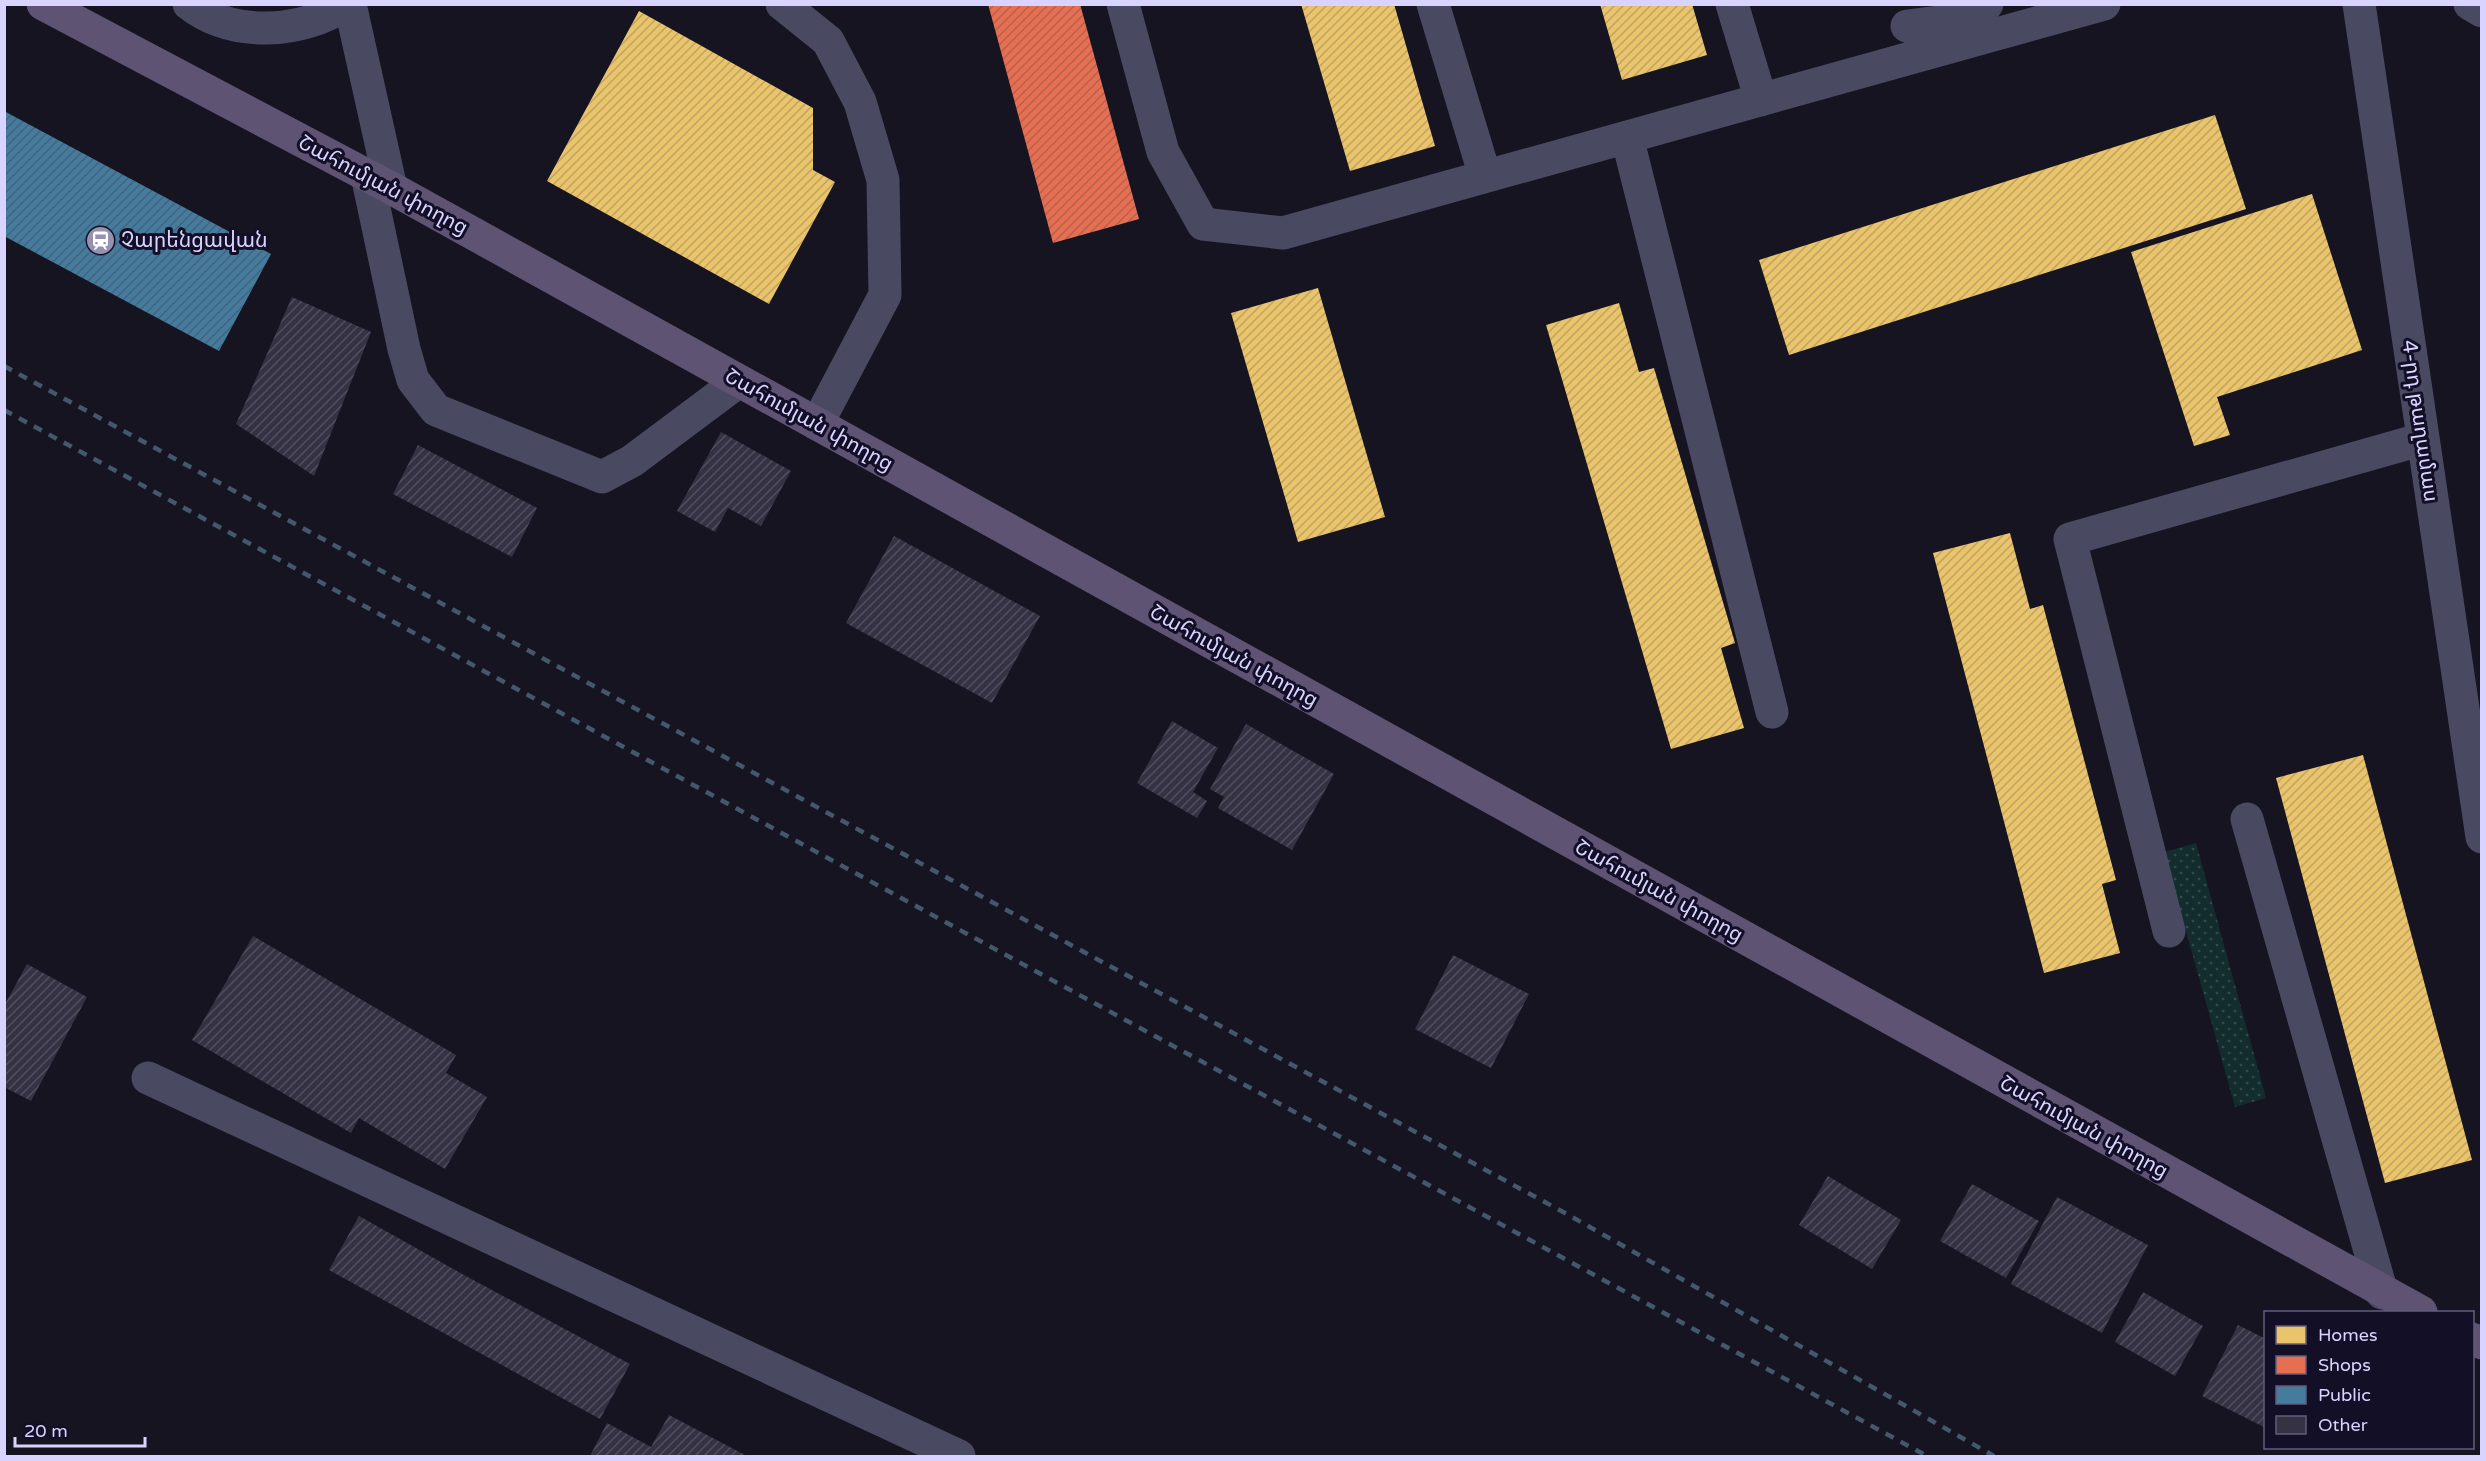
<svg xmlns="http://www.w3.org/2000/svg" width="2486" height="1461" viewBox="0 0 2486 1461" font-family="'Varela Round','Noto Sans Armenian',sans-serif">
  <defs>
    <pattern id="grass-dots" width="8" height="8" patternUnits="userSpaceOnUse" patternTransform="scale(1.5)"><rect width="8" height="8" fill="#132c2d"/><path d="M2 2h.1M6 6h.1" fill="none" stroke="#354a4c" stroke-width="1.8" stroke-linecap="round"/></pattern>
    <pattern id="homes-hatch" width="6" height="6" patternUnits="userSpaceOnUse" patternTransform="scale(1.5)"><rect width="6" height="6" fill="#e9c46a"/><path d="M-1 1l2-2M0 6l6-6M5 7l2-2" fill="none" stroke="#bfa362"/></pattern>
    <pattern id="shops-hatch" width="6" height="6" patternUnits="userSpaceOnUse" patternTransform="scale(1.5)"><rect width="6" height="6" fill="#e76f51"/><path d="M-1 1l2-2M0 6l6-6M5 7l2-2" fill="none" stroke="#b56150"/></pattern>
    <pattern id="public-hatch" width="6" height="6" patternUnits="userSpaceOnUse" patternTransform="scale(1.5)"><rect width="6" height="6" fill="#457b9d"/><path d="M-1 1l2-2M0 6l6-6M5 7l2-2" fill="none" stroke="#43637d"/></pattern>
    <pattern id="building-hatch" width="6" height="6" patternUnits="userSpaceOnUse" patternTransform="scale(1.5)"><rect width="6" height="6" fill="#343243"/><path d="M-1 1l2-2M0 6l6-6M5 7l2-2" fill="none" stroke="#514f5f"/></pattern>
  </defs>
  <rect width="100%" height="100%" fill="#161421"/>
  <!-- grass -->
  <path fill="url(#grass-dots)" d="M2196,843L2266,1098L2235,1107L2164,852Z"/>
  <!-- homes -->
  <path fill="url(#homes-hatch)" d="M1301,4H1394L1435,146L1350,171Z
    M1600,4H1692L1707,55L1622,80Z
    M639,11L813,108V170L835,182L769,304L547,181Z
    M2215,115L2246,209L1789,355L1759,260Z
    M2312,194L2362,350L2217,397L2230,435L2194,446L2131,252Z
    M1318,288L1385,517L1298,542L1231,313Z
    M1619,303L1639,372L1654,368L1735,643L1721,648L1744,728L1671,749L1546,325Z
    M2010,533L2030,609L2043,605L2116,880L2102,884L2120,953L2044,973L1933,553Z
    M2363,755L2472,1160L2385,1183L2276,778Z"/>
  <!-- shops -->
  <path fill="url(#shops-hatch)" d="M988,4H1080L1139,219L1053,243Z"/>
  <!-- public -->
  <path fill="url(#public-hatch)" d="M4,111L271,254L219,351L4,236Z"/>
  <!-- building -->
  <path fill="url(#building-hatch)" d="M292,297L371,332L314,476L236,424Z
    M721,432L791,471L761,526L728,508L715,532L677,511Z
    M418,445L537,508L512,557L393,494Z
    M894,536L1040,616L992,703L846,623Z
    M1172,721L1218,748L1193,792L1207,801L1197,818L1137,783Z
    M1246,724L1334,774L1292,850L1218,808L1224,797L1210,789Z
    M253,936L456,1055L446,1073L487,1097L445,1169L359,1118L351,1133L192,1040Z
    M1453,955L1529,994L1491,1068L1415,1029Z
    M27,964L87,997L31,1101L4,1087V1006Z
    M1828,1176L1901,1220L1872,1269L1799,1225Z
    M1972,1184L2039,1221L2006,1278L1940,1241Z
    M2057,1197L2148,1245L2102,1333L2011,1284Z
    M359,1216L464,1275L630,1364L600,1419L329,1270Z
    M2143,1292L2203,1326L2175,1376L2115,1342Z
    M2238,1325L2266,1339V1428L2202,1396Z
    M669,1415L747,1456H590L607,1423L651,1447Z"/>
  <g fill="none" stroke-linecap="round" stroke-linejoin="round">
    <!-- minor -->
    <path stroke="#4a4962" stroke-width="33" d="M189,4C233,38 302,34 346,4
      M350,4L391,188
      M782,4L828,41L860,102L883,180L885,295L817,424
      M1123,4L1163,152L1203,224L1283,233L2104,4
      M1433,4L1485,176
      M1732,4L1761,100
      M2359,4L2482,837
      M2470,4L2482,11
      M1907,26L1946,21L1987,4
      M1627,137L1772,712
      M367,175L404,349L413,380L436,410L602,477L632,461L739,381
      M2247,819L2382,1293
      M2169,931L2070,539L2423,439
      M148,1078L959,1456"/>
    <!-- major -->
    <path stroke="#5e5373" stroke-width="33" d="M43,4L391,188L2421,1312
      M2472,1339L2482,1343"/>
    <!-- rail -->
    <path stroke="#43596b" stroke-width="4.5" stroke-dasharray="9 8" stroke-linecap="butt" d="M4,366L1565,1213L1994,1456
      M4,410L1927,1456"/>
  </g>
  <!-- icons -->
  <defs>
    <symbol id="station-disc" viewBox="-11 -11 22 22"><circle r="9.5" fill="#9591b1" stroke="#130f26"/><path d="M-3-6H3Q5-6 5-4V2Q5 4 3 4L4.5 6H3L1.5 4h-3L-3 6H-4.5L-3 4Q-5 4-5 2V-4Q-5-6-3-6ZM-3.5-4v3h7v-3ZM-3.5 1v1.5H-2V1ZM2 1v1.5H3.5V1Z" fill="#fff"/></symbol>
  </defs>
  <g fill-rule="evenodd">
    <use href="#station-disc" x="84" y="224" width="33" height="33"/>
  </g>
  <g text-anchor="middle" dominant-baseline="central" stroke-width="6" stroke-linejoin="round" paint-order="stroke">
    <!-- street labels -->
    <g font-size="21" fill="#d9d4ff" stroke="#130f26">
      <text transform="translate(383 185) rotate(28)">Շահումյան փողոց</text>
      <text transform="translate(809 420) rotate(29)">Շահումյան փողոց</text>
      <text transform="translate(2420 421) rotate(82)">4-րդ թաղամաս</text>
      <text transform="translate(1234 656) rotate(29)">Շահումյան փողոց</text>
      <text transform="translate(1659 891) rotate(29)">Շահումյան փողոց</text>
      <text transform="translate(2084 1127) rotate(29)">Շահումյան փողոց</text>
    </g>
    <!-- poi labels -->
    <g font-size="21" fill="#d9d4ff" stroke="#130f26" text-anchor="start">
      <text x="121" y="240">Չարենցավան</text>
    </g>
  </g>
  <!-- border -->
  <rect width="2486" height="1461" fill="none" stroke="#d9d4ff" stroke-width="12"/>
  <!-- legend -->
  <rect x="2264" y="1311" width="210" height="138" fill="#130f26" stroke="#625e7d" stroke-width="1.5"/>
  <rect x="2276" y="1326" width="30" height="18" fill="#e9c46a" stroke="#625e7d" stroke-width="1.5"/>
  <text x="2318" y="1341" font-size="18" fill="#d9d4ff">Homes</text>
  <rect x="2276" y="1356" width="30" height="18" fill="#e76f51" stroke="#625e7d" stroke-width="1.5"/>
  <text x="2318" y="1371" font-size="18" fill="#d9d4ff">Shops</text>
  <rect x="2276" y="1386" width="30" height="18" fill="#457b9d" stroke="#625e7d" stroke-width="1.5"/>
  <text x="2318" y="1401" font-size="18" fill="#d9d4ff">Public</text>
  <rect x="2276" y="1416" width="30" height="18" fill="#343243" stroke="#625e7d" stroke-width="1.5"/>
  <text x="2318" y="1431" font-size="18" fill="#d9d4ff">Other</text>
  <!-- scale -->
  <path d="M15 1437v9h130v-9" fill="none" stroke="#d9d4ff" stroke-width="3"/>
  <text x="24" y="1437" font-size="18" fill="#d9d4ff" stroke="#130f26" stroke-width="4.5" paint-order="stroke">20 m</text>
</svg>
